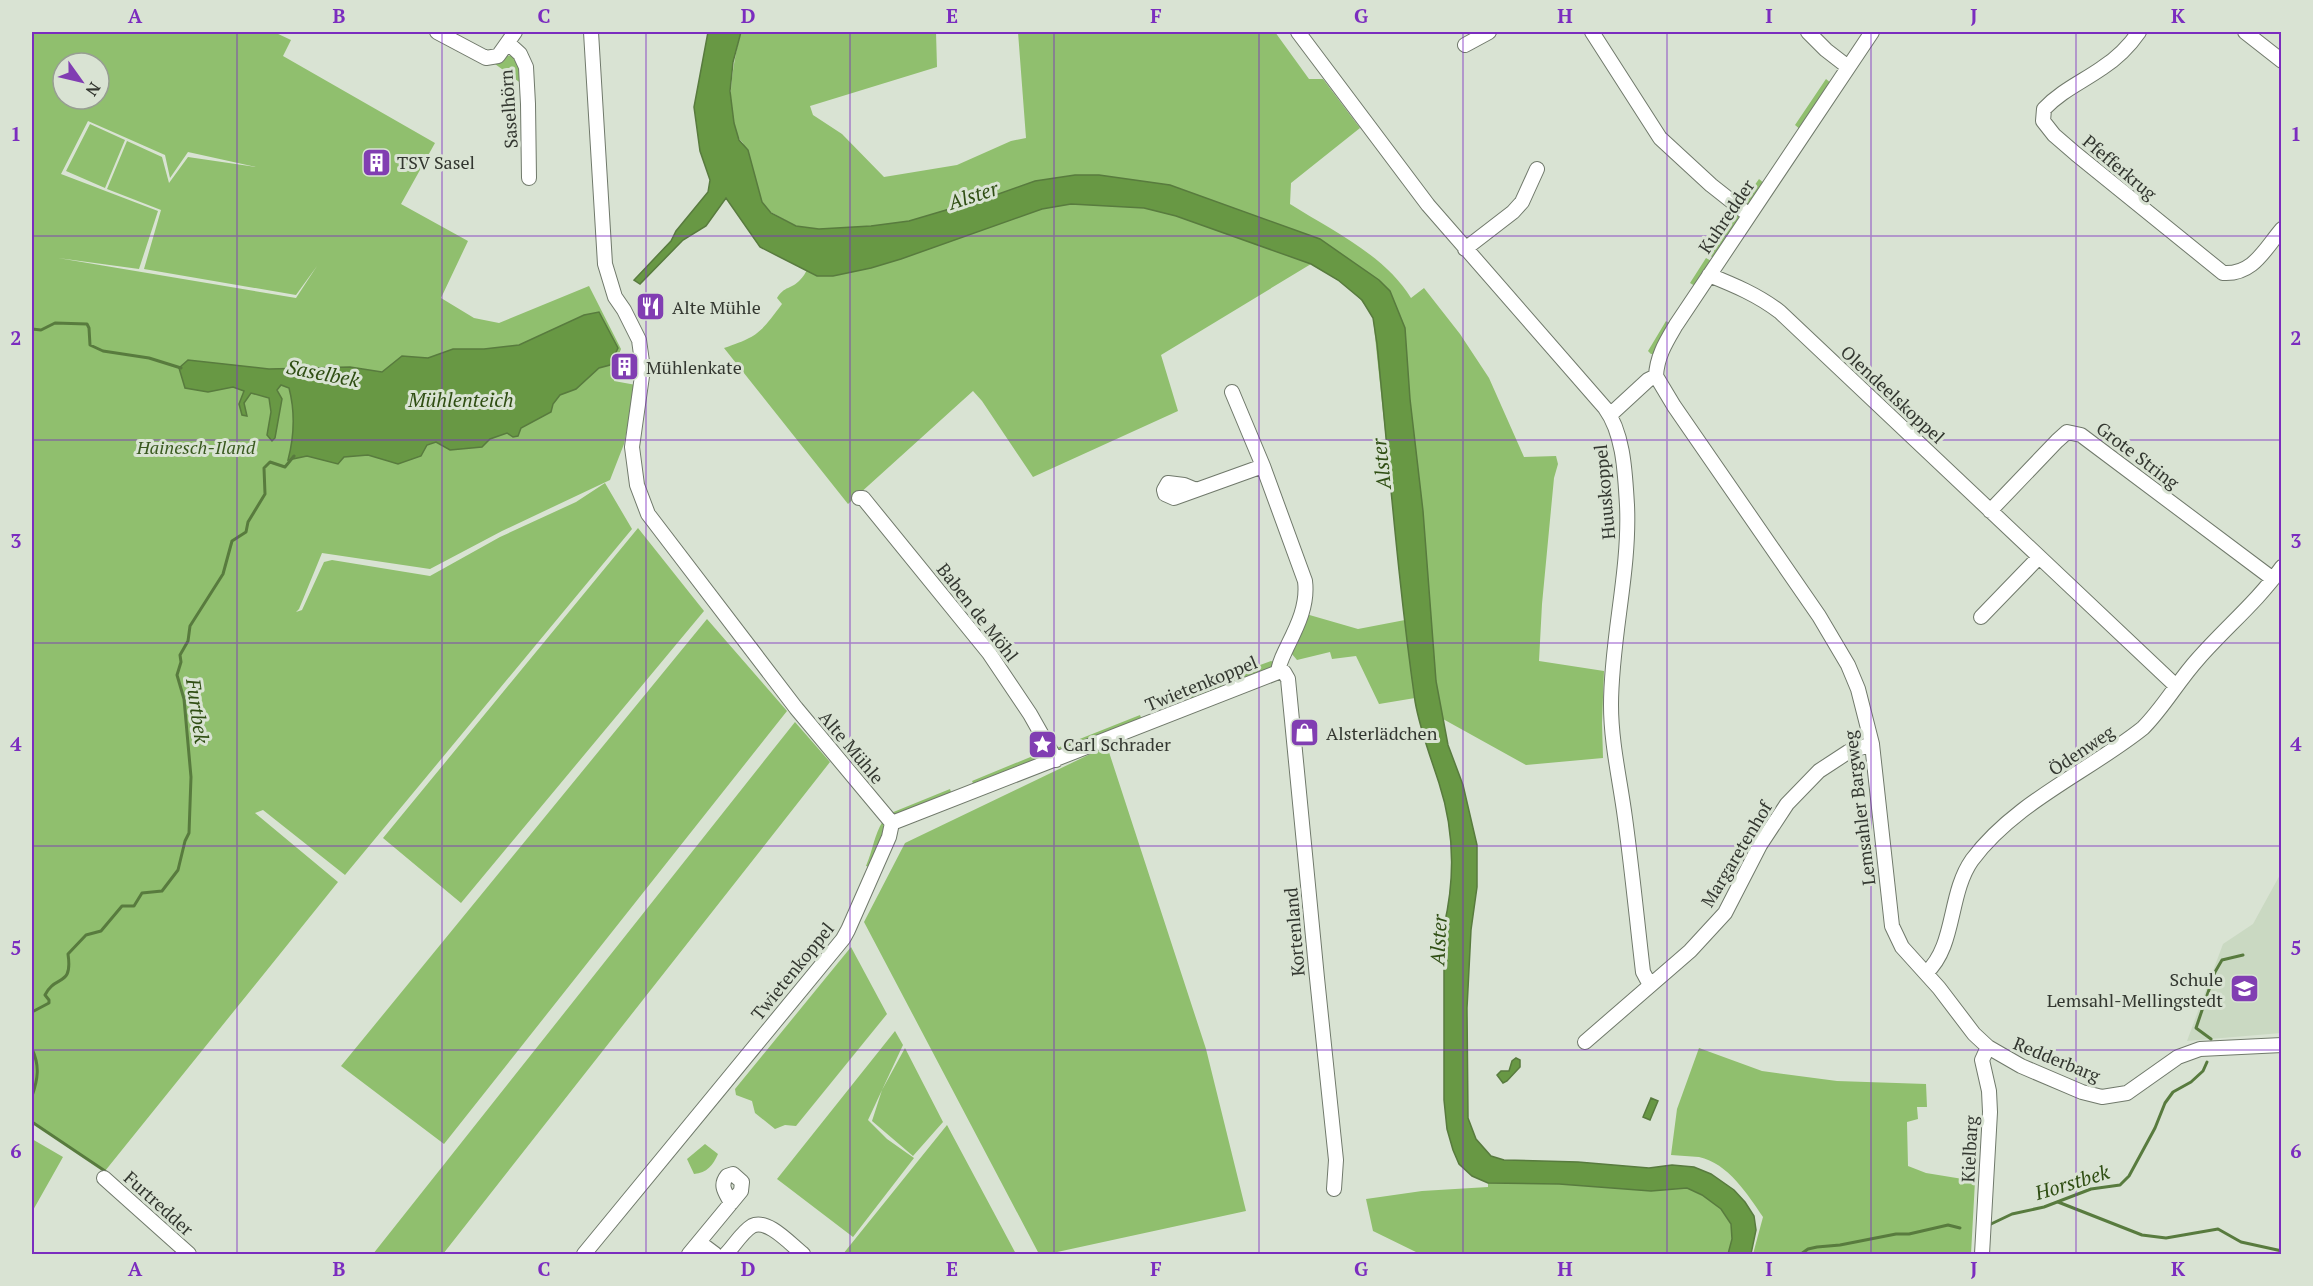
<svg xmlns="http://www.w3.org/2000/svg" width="2313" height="1286" viewBox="0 0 2313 1286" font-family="'PT Serif',serif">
  <rect width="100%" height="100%" fill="#d9e3d3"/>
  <!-- built -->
  <path fill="#cad9c2" d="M2281,873V1033L2187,1041L2223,944L2253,924Z"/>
  <!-- green -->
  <path fill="#90bf6e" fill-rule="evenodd" d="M32,32H274L291,40L283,56L435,143L401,204L468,241L441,298L474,318L499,323L589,286L621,349L617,359L614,381L636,385L624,444L610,480L502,531L430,569L322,553L299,609L296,612L302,610L324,562L332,560L430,576L500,537L576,502L605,483L632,529L345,875L263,810L255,813L338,882L105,1171L32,1122ZM63,63H99V99H63ZM88,121L165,155L170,178L188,152L256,167L188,157L169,183L162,157L127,141L107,189L161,210L144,269L296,295L317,266L296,298L58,258L139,269L158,211L61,174Z
    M741,32H936L937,67L810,106L813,115L842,134L884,177L957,165L1011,141L1026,138L1018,32H1275L1309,79H1323L1360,128L1291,183L1290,204C1331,230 1385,255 1411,298L1424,288L1460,334L1489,378L1524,457L1556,456L1558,464L1554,478L1542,604L1539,661L1604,671L1602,723L1603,758L1526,765L1443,719L1415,698L1379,704L1356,656L1332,659L1330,652L1297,660L1291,653L1306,614L1358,629L1405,620L1373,318C1357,289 1339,281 1311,264L1161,355L1178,411L1033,477L982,401L973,391L848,504L724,348C759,336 760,333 782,304L777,298C784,286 792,289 800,280C812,268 814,245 819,229L796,226L767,210L762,202L743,143C721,122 734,58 741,32Z
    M516,55L522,66V84L495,64L506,56Z
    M1826,79L1832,84L1801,130L1795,125Z
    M90,124L125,140L105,188L66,171Z
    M1759,179L1765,184L1750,204L1742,203Z
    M1737,211L1739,219L1715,259L1709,255Z
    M1706,258L1713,262L1695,286L1690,283Z
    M1666,321L1672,325L1655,354H1651L1648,351Z
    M638,528L704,611L461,903L383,838Z
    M707,619L787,711L444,1144L341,1066Z
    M1271,661L1276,663L1274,668L1232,683L1230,676Z
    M1221,680L1224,687L1191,699L1189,695Z
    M1140,715L1142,720L1062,751L1057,748Z
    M795,722L830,762L443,1254H373Z
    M1107,746L1206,1049L1246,1211L1048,1254H1039L864,922L905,843Z
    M1045,751L1044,757L975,787L972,781Z
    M950,789L952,795L895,815L891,813Z
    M883,821L886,828L872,868L866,866C873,850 874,835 883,821Z
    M851,947L887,1014L796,1126L785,1125L775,1129L755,1113L752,1101L736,1095L735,1089Z
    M895,1031L903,1045L868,1120L887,1139L914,1158L853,1237L777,1179Z
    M905,1048L943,1122L913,1156L872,1121L882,1090Z
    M1699,1048L1762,1071L1837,1081L1926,1084L1927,1107H1917L1918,1119L1907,1122L1908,1166L1926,1173L1975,1181L1971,1254H1753L1763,1217C1748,1195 1728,1163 1699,1157C1690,1156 1680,1156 1671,1155L1677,1109Z
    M947,1125L1016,1254H843Z
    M32,1139L63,1157L32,1212Z
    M705,1144L718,1154C713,1165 707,1173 694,1174L687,1159Z
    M1488,1183L1559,1184L1651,1191L1687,1188L1702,1195L1721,1209L1731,1224L1732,1239L1728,1254H1420L1373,1231L1366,1199L1422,1191L1488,1187Z"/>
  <!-- water -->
  <path fill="#689844" stroke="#587b3e" stroke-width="1.5" d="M708,32H741L733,62L730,91L734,123L739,140L748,150L762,202L771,213L796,226L819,229L871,226L909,221L990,197L1035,181L1075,175H1099L1170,185L1320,239L1379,280L1390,291L1405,328L1410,399L1423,511L1436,681L1448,745L1463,785L1477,845V887L1471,930L1467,1008L1468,1118L1476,1139L1491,1156L1504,1160L1578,1162L1649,1168L1672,1165L1694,1167L1711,1174L1734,1190L1745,1202L1754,1216L1756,1230L1751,1254H1728L1732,1239L1731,1224L1721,1209L1702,1195L1687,1188L1651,1191L1559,1184L1488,1183L1472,1176L1459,1164L1453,1150L1447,1129L1444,1100V926C1455,879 1454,829 1439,783C1430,755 1420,730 1415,701C1398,582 1389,463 1377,344L1373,318L1362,300L1338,280L1311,264L1176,216L1144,208L1071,204L1042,209L901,259L871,268L833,276H817L760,247L726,198L706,226L683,240L640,284L634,280L671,241L676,231L708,192L710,180L700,151L694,107Z
    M599,312L618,348L610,365L599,368L576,389L560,395L553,404L551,412L521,428L518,436L513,437L507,433L490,439L482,447L450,450L436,442L427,445L421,456L398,464L368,455L344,457L338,464L307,456L288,460C294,437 295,411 289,388L281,385L277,390L282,399L275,438L272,441L267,435L271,412L269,398L251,393L244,403L247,416L242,415L239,404L244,391L233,387L208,392L185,388L179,368L188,360L269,369L350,367L382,372L402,356L428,358L453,349H484L519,345L584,315Z
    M1516,1058L1520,1060V1067L1507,1081L1503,1083L1497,1075L1501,1071H1509L1512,1061Z
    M1651,1098L1658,1101L1650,1120L1643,1117Z"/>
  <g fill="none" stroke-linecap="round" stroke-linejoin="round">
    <!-- stream -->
    <path stroke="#587b3e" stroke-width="3" d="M32,329L41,330L55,323L87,324L89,328L90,345L103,351L149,358L181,368
      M32,1012L49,1003V1000L45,995C55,974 73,988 68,954L86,935L101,931L122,906H134L142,893L162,891L178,870L185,841L189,833L191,777L184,699L177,675L181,662L180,655L188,641L190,626L223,574L232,541L246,532L248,522L265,494L264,468L270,462L285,467L294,456
      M2211,1039L2196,1028L2215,972L2222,960L2243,955
      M32,1049C40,1066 38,1079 32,1096
      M32,1122L105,1171
      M2058,1202L2142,1235L2166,1238L2218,1229L2241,1242L2282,1251
      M1991,1224L2012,1214L2044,1207L2091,1189L2120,1185L2129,1176L2155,1128L2165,1103L2173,1092L2191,1082L2203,1071L2207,1062
      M1801,1254L1808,1249L1817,1247L1840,1245L1896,1234H1909L1948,1225L1960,1228"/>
    <defs>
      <path id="minor" d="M437,32L486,58L498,56L515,32
        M591,32L605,264L615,297L624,310L639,340L643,369L632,447L637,485L648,514L796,708L892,823
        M1298,32L1428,205L1605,408C1624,434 1625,474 1627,505C1630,572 1611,638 1611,705C1611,743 1620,780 1625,818C1632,869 1637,921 1643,972L1650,985
        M1592,32L1660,138L1711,185L1749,215
        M1808,32L1826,50L1848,67
        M2139,32C2130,45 2116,59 2102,68C2082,82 2061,91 2044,109L2043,121L2054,135L2076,154L2223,273C2253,275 2264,250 2282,229
        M2245,32L2282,61
        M508,43L520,54L526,67L528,104L529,178
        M1465,45L1489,32
        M1465,249L1513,212L1522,202L1537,169
        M1709,275C1734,285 1758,295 1780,312L2176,686
        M1656,376L1674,406L1819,616L1848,665L1858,689L1872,744L1892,926L1902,947L1939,988L1974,1034L1988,1047L2021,1066L2082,1092L2102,1097L2127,1093L2178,1057L2200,1049L2282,1045
        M1232,392L1263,466L1305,581C1308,604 1298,625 1288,645C1284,654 1279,662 1278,672
        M1610,415L1648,380L1656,376C1657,356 1666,342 1676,325L1872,32
        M1196,490L1184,485L1168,483L1164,490L1165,494L1174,498L1263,466
        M859,498H863L989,653L1030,714L1056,760
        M1990,511L2057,441L2067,432L2081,435L2273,579
        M1981,617L2039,557
        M1926,973C1956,946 1948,894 1972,860C2015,802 2088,772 2143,728C2164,707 2178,681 2198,659C2225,628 2257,602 2282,567
        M1585,1042L1690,951L1725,913L1760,845L1787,804L1819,771L1848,752L1872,744
        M104,1178L189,1254
        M699,1242L715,1254
        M584,1254L843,939L848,930L889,837L892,823L1281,671L1284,672L1288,679L1317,978L1336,1160L1334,1189
        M689,1254L741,1191L742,1182L733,1174L727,1176C719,1186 726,1193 731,1203
        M726,1254C734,1246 742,1232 752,1226C768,1218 791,1245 803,1254
        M1982,1254L1990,1112L1989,1091L1982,1060L1988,1047"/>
    </defs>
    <!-- minor casing -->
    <use href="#minor" stroke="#70796b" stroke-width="16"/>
    <!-- minor -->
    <use href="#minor" stroke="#fff" stroke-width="14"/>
  </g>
  <!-- grid -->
  <path fill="none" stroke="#7b2cbf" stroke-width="1.5" stroke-opacity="0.55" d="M237,32V1254M442,32V1254M646,32V1254M850,32V1254M1054,32V1254M1259,32V1254M1463,32V1254M1667,32V1254M1871,32V1254M2076,32V1254M32,236H2282M32,440H2282M32,643H2282M32,846H2282M32,1050H2282"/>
  <!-- icons -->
  <defs>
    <symbol id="building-square" viewBox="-11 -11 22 22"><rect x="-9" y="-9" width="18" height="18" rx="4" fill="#813eb2" stroke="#d9e3d3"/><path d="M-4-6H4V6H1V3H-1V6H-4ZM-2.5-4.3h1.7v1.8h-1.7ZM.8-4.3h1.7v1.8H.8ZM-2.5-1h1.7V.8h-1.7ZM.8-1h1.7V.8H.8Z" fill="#fff"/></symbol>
    <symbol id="restaurant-square" viewBox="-11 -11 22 22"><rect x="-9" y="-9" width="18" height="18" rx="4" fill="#813eb2" stroke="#d9e3d3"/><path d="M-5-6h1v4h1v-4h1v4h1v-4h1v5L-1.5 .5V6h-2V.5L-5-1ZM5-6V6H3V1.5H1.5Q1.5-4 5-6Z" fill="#fff"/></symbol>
    <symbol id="shop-square" viewBox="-11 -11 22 22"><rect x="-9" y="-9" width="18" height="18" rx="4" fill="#813eb2" stroke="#d9e3d3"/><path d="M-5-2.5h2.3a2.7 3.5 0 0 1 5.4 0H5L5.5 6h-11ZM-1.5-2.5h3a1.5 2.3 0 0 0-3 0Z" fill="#fff"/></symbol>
    <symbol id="sight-square" viewBox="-11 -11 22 22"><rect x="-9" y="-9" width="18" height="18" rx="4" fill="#813eb2" stroke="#d9e3d3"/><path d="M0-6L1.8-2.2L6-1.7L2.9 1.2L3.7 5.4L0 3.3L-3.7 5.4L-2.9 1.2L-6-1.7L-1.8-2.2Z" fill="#fff"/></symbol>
    <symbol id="school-square" viewBox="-11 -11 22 22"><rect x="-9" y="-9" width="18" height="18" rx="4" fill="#813eb2" stroke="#d9e3d3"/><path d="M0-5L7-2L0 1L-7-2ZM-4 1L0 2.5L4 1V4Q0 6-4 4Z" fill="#fff"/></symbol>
  </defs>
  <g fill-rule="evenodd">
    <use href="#building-square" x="360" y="146" width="33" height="33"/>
    <use href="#restaurant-square" x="634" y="290" width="33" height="33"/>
    <use href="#building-square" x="608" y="350" width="33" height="33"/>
    <use href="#shop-square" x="1288" y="716" width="33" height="33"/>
    <use href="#sight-square" x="1026" y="728" width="33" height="33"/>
    <use href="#school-square" x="2228" y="972" width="33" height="33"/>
  </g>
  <g text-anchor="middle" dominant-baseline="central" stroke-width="6" stroke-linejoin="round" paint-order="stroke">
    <!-- street labels -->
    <g font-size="18" fill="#333730" stroke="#d9e3d3">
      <text transform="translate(508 109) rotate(-94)">Saselhörn</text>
      <text transform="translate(2120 167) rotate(40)">Pfefferkrug</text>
      <text transform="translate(1726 216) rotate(-56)">Kuhredder</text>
      <text transform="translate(1893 394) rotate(43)">Olendeelskoppel</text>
      <text transform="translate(2138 455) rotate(37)">Grote String</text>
      <text transform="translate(1604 492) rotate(-95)">Huuskoppel</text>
      <text transform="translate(978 612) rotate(52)">Baben de Möhl</text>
      <text transform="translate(1201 683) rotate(-22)">Twietenkoppel</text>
      <text transform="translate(852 747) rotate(50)">Alte Mühle</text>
      <text transform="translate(2081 750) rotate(-34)">Ödenweg</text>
      <text transform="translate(1859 808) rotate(-97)">Lemsahler Bargweg</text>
      <text transform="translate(1736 854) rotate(-59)">Margaretenhof</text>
      <text transform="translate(1294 932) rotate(-95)">Kortenland</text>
      <text transform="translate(792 971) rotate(-51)">Twietenkoppel</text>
      <text transform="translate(2057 1059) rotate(22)">Redderbarg</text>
      <text transform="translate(1969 1149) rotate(-87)">Kielbarg</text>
      <text transform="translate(159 1203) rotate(42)">Furtredder</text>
    </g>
    <!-- poi labels -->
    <g font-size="18" fill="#333730" stroke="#d9e3d3" text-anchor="start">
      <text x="397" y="162">TSV Sasel</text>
      <text x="672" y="307">Alte Mühle</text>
      <text x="646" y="367">Mühlenkate</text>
      <text x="1326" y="733">Alsterlädchen</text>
      <text x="1063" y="744">Carl Schrader</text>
      <text x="2223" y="979" text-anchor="end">Schule<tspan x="2223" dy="21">Lemsahl-Mellingstedt</tspan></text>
    </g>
    <!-- park labels -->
    <g font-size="18" font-style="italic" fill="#39591f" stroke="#d9e3d3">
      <text x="196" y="447">Hainesch-Iland</text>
    </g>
    <!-- water labels -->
    <g font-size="20" font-style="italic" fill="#2f4e13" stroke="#d9e3d3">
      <text transform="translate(973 195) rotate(-18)">Alster</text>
      <text transform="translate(323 373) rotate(11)">Saselbek</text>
      <text x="461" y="399">Mühlenteich</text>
      <text transform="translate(1381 464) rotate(-96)">Alster</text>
      <text transform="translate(198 711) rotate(82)">Furtbek</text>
      <text transform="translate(1438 940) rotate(-87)">Alster</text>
      <text transform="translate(2072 1182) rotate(-17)">Horstbek</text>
    </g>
  </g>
  <!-- border -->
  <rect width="2313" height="1286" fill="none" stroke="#d9e3d3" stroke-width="66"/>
  <!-- north arrow -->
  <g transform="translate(81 81) rotate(124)"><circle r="28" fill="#d9e3d3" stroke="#979e92" stroke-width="1.5"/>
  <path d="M0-4.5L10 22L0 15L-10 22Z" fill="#813eb2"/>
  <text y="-9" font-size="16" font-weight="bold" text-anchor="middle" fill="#333730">N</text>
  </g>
  <rect x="33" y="33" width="2247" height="1220" fill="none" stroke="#7b2cbf" stroke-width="2"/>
  <g font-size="20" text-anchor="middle" font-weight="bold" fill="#7b2cbf">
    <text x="135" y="23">A</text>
    <text x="339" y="23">B</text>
    <text x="544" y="23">C</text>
    <text x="748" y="23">D</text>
    <text x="952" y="23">E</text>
    <text x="1156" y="23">F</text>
    <text x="1361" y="23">G</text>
    <text x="1565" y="23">H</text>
    <text x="1769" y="23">I</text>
    <text x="1974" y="23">J</text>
    <text x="2178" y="23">K</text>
    <text x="16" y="141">1</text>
    <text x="2296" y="141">1</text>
    <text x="16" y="345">2</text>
    <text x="2296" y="345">2</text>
    <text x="16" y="548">3</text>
    <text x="2296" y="548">3</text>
    <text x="16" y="751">4</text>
    <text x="2296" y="751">4</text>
    <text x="16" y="955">5</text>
    <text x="2296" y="955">5</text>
    <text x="16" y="1158">6</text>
    <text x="2296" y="1158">6</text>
    <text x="135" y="1276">A</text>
    <text x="339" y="1276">B</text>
    <text x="544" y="1276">C</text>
    <text x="748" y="1276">D</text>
    <text x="952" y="1276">E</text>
    <text x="1156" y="1276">F</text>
    <text x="1361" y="1276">G</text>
    <text x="1565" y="1276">H</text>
    <text x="1769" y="1276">I</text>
    <text x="1974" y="1276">J</text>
    <text x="2178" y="1276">K</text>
  </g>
</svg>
